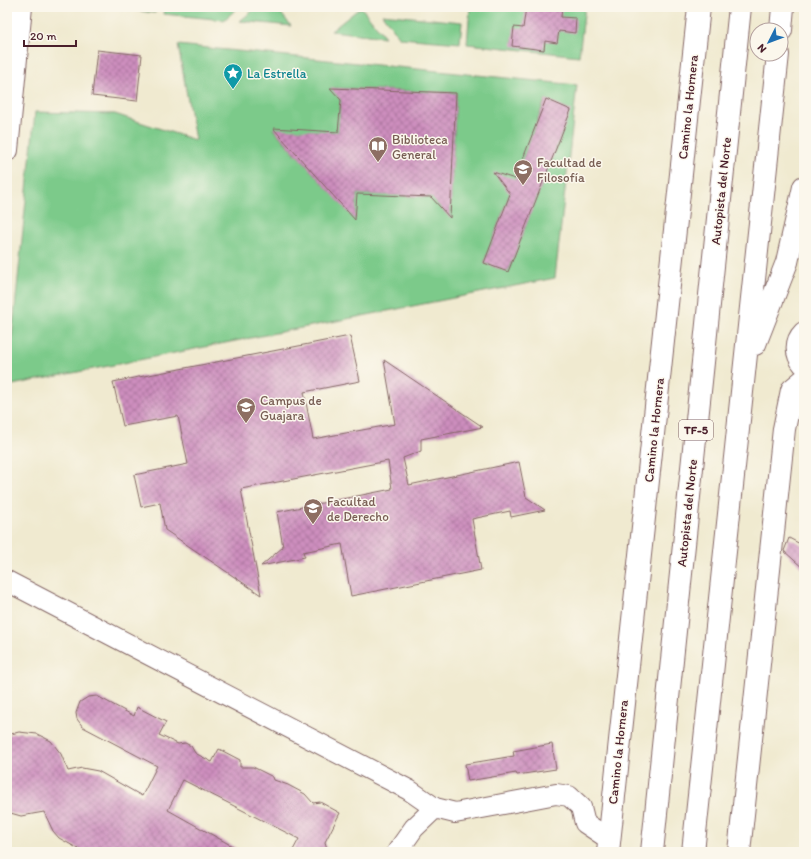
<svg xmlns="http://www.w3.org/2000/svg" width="811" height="859" viewBox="0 0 811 859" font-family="Itim,sans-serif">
  <defs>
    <pattern id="building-cross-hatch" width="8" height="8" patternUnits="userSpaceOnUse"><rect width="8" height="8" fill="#cd8ebe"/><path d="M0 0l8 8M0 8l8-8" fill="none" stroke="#a8739b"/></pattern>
  </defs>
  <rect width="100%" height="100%" fill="#fbf7ec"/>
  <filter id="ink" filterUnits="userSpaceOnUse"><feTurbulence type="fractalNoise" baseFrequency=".025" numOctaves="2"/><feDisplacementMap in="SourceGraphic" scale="8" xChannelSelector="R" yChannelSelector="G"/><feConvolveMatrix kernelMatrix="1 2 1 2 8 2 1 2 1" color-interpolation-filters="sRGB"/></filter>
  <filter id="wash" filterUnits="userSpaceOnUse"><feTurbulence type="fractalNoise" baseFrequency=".012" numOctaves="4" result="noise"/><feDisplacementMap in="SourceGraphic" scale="16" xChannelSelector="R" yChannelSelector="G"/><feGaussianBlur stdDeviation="0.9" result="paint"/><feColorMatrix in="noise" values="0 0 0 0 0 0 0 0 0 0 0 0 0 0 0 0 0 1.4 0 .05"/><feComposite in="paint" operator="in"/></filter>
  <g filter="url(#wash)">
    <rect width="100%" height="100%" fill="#f0ead0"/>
    <!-- park -->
    <path fill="#7bca8a" stroke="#62745a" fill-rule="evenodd" d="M108,7H156L155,13Z
      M164,7H239L224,20L163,14Z
      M257,7H276L291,26L240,21Z
      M361,7L385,37L331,31Z
      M470,7H585L579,56L467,44Z
      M382,14L462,22L460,43L400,38Z
      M178,45L577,85L555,278L7,386L35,112L115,114L195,140ZM331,88L456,93L450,217L431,197L357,194L355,219L273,129L338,132L341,100ZM545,100L570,110L508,272L484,263Z"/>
    <g id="blocks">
      <!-- building -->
      <path fill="url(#building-cross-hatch)" d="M526,7H562L561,17L576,18L575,33L559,31L557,43L545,41L544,50L512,46L514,27L523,28Z
        M97,50L142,55L137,101L92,96Z
        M330,88L456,93L450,218L431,197L357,194L355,220L273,128L338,132L341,100Z
        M546,99L571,110L508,272L484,263L510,194L493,172L515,179Z
        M350,336L360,381L304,392L313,439L395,424L384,360L483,427L421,439V451L403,458L409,485L519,462L526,497L545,510L511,517L510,511L472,519L481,570L351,596L342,544L303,552L305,557L261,566L283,547L277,512L392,489L388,461L241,489L261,595L165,530L160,503L141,507L134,475L188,464L178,416L123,426L113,382Z
        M789,538L804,546V569L784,551Z
        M97,696L134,716L137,707L166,722L159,735L178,744L185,743L191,746L195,753L212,762L219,749L240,760V767H253L273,777L274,780L288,785L305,794L313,803L320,802L340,813L325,842L328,852H292L299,839L183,780L168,810L243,852H84L59,838L53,831L44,812L21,816L7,812V735L19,732L37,734L51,741L61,754L68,771L82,768L98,771L142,796L157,766L83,727L77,719L76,713L80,702L88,697Z
        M552,744L556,769L517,775L516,773L468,781L465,764L514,756L513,751Z"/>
    </g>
  </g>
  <g filter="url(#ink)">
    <use href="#blocks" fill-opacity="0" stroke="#846665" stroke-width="1"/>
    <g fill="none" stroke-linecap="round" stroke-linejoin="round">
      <defs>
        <path id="minor" d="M7,581L409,790L435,808L455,813L556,794L569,796L581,807L585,823L609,839
          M397,852L414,828L435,808"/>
        <path id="tertiary" d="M7,150L21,7
          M804,333C795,342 796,354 804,364
          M608,852L699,7
          M739,852L784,429L792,390L804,380"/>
        <path id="motorway" d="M781,30L783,7
          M755,344L787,262L804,187
          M652,852L740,7
          M693,852L778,54"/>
      </defs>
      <!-- minor casing -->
      <use href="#minor" stroke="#846665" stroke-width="22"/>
      <!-- tertiary casing -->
      <use href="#tertiary" stroke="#846665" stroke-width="24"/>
      <!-- motorway casing -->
      <use href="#motorway" stroke="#846665" stroke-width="24"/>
      <!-- minor -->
      <use href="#minor" stroke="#fff" stroke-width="20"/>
      <!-- tertiary -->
      <use href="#tertiary" stroke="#fff" stroke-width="22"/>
      <!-- motorway -->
      <use href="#motorway" stroke="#fff" stroke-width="22"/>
      <!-- tram -->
      <path stroke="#4a1f2b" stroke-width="1" d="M7,26L9,7"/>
    </g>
  </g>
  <!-- icons -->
  <defs>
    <symbol id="sight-pin" viewBox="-11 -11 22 30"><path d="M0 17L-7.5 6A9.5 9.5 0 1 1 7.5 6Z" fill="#0f9aa8" stroke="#fbf7ec"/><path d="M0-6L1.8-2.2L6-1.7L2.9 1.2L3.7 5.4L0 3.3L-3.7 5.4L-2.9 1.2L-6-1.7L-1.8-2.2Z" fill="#fff"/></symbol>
    <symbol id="library-pin" viewBox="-11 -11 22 30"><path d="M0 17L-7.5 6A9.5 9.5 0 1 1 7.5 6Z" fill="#8d6e63" stroke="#fbf7ec"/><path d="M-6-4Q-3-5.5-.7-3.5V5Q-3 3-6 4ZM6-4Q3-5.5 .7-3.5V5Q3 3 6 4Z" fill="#fff"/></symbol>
    <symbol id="university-pin" viewBox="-11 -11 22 30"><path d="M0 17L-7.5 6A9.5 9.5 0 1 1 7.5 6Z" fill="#8d6e63" stroke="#fbf7ec"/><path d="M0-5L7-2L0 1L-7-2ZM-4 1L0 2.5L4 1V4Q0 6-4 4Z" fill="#fff"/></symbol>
  </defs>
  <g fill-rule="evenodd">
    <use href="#sight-pin" x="222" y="62" width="22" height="30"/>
    <use href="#library-pin" x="367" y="135" width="22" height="30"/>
    <use href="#university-pin" x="512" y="158" width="22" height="30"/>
    <use href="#university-pin" x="235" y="396" width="22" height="30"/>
    <use href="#university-pin" x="302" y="497" width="22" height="30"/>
  </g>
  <g text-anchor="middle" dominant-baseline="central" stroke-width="3" stroke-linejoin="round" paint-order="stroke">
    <!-- shield labels -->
    <rect fill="#fbf7ec" stroke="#7f6065" stroke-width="1" x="679" y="420" width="34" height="20" rx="3"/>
    <g font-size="12" font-weight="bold" fill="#4a1f2b">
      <text x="696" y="430">TF-5</text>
    </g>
    <!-- culture labels -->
    <g font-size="13" fill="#0d838f" stroke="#fbf7ec" text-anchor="start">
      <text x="247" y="73">La Estrella</text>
    </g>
    <!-- street labels -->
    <g font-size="13" fill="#4a1f2b" stroke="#fbf7ec">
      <text transform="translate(688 107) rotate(-84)">Camino la Hornera</text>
      <text transform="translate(721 191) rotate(-84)">Autopista del Norte</text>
      <text transform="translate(654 430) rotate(-84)">Camino la Hornera</text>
      <text transform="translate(687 513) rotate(-84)">Autopista del Norte</text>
      <text transform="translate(618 752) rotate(-84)">Camino la Hornera</text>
    </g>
    <!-- education labels -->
    <g font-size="13" fill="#785e54" stroke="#fbf7ec" text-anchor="start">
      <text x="392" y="139">Biblioteca<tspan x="392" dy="15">General</tspan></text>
      <text x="537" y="162">Facultad de<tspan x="537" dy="15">Filosofía</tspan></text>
      <text x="260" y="400">Campus de<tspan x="260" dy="15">Guajara</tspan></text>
      <text x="327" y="501">Facultad<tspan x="327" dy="15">de Derecho</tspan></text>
    </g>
  </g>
  <!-- margin -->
  <rect width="811" height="859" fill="none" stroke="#fbf7ec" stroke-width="24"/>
  <!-- north arrow -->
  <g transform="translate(769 42) rotate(228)"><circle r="19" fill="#fbf7ec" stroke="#b4a19f"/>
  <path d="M0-3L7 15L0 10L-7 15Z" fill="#1f6fb2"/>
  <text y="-6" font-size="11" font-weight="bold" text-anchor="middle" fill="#4a1f2b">N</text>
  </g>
  <!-- scale -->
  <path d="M24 40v6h52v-6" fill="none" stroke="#4a1f2b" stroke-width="2"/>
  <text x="30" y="40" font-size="12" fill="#4a1f2b" stroke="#fbf7ec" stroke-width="3" paint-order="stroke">20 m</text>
</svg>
